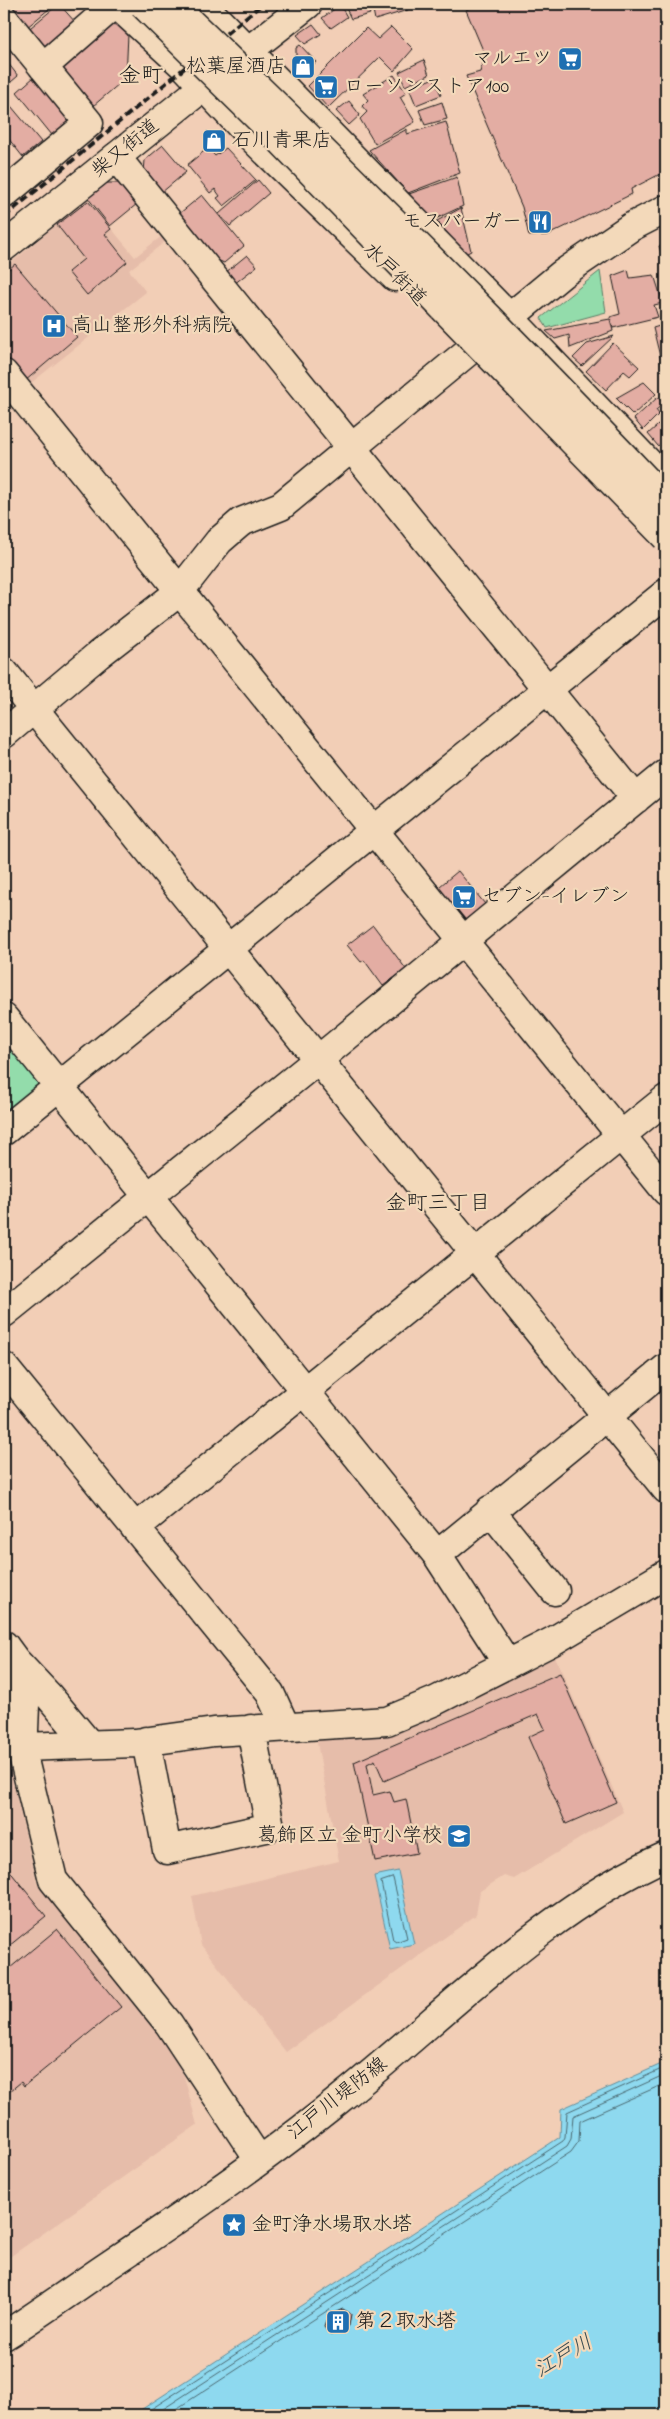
<svg xmlns="http://www.w3.org/2000/svg" width="670" height="2419" viewBox="0 0 670 2419" font-family="'Indie Flower','Klee One',sans-serif">
  <rect width="100%" height="100%" fill="#f2ceb6"/>
  <filter id="ink" filterUnits="userSpaceOnUse"><feTurbulence type="fractalNoise" baseFrequency=".02" numOctaves="2"/><feDisplacementMap in="SourceGraphic" scale="10" xChannelSelector="R" yChannelSelector="G"/><feConvolveMatrix kernelMatrix="1 2 1 2 8 2 1 2 1" color-interpolation-filters="sRGB"/></filter>
  <g filter="url(#ink)">
    <!-- built -->
    <path fill="#e6bdaa" d="M87,199L135,257L167,232L171,237L129,270L146,292L26,387L4,359V269Z
      M554,1654L623,1812L514,1879L504,1876L480,1891L476,1915L286,2052L201,1945L192,1896L339,1861L316,1737Z
      M4,1698L6,1707L5,1748L37,1884L156,2028L184,2076L197,2125L4,2261Z"/>
    <!-- green -->
    <path fill="#93dcab" stroke="#587c64" d="M600,271L606,312L547,328L541,318Z
      M4,1034L49,1089L4,1127Z"/>
    <!-- water -->
    <path fill="#8ed9ef" stroke="#608d9b" d="M398,1871L414,1944L390,1949L374,1876Z
      M666,2062V2415H133L560,2137L561,2109Z"/>
    <g fill="none" stroke-linecap="round" stroke-linejoin="round">
      <!-- shore -->
      <path stroke="#4a6870" stroke-width="1" d="M393,1878L407,1938L396,1942L393,1940L381,1882Z
        M142,2415L563,2141L565,2137L567,2112L666,2067
        M154,2415L567,2146L571,2139L573,2116L666,2074
        M167,2415L571,2152L579,2141L580,2121L666,2083"/>
    </g>
    <!-- building -->
    <path fill="#e3ada3" stroke="#1c1c1c" d="M6,4H55L26,28Z
      M59,4L76,23L42,52L25,32Z
      M344,4H366L370,14L351,19Z
      M390,4H406L408,10L375,20L373,10Z
      M478,4H666V171L631,189L632,194L548,235L529,236L522,207L466,76L480,72L485,55L466,10Z
      M340,5L347,17L331,28L322,18Z
      M112,19L128,34L126,78L93,106L58,63Z
      M313,24L321,34L305,44L297,35Z
      M391,27L413,49L394,71L380,57L328,108L308,86L366,28L378,39Z
      M300,45L316,62L300,78L296,73V48Z
      M4,58L18,76L4,88Z
      M424,60L429,75L405,86L399,72Z
      M394,75L406,93L400,97L415,122L375,144L360,119L367,112L362,106L368,100L363,94Z
      M34,77L70,120L52,135L17,92Z
      M434,78L441,95L416,105L409,88Z
      M6,100L41,142L23,157L4,133V102Z
      M349,101L360,115L349,125L336,111Z
      M442,102L447,119L425,125L419,110Z
      M446,122L460,173L408,193L369,150L407,129V134Z
      M163,145L186,172L161,193L144,172L145,160Z
      M208,148L215,156L226,148L256,180L224,206L217,198L220,196L215,189L210,193L187,165Z
      M457,177L463,206L433,220L409,194Z
      M258,180L269,193L230,226L219,214Z
      M107,183H120L137,204L110,226L88,198Z
      M202,195L244,246L224,263L211,257L185,224L180,213Z
      M88,201L111,229L105,234L127,262L87,295L68,272L84,259L57,225Z
      M461,208L471,251L465,254L437,221Z
      M666,244V269L659,246Z
      M247,255L257,266L234,284L225,273Z
      M15,264L77,337L25,381L4,356V273Z
      M628,270L630,278L654,275L663,303L654,305L658,317L613,328L610,317L620,314L612,276Z
      M610,319L613,331L570,348L569,335L555,339L546,331Z
      M666,324V381L653,328Z
      M614,336L582,366L573,358L587,344Z
      M613,343L639,367L630,376L624,371L606,390L586,371Z
      M644,382L656,394L633,415L616,398Z
      M658,397L663,404L656,410L659,414L643,430L634,419Z
      M666,410V438L658,446L648,434L666,418L662,414Z
      M458,871L485,904L464,921L434,891Z
      M373,925L406,969L383,986L364,960L361,962L347,945Z
      M560,1673L616,1802L566,1824L528,1737L545,1729L538,1714L384,1781L375,1760L367,1764L373,1795L390,1791L394,1802L406,1799L417,1853L375,1861L354,1762Z
      M4,1864L46,1916L4,1950Z
      M57,1929L121,2007L24,2086L21,2082L4,2096V1973Z
      M343,2309L351,2314L349,2326L341,2333L330,2335L324,2327L326,2321L334,2313Z"/>
    <g fill="none" stroke-linecap="round" stroke-linejoin="round">
      <defs>
        <path id="minor" d="M4,19L89,123L4,194
          M248,51L308,4
          M43,67L115,4
          M116,157L636,799
          M4,374L666,1191
          M4,672L666,1489
          M4,734L98,655L179,592L219,541L241,522L281,506L562,274L631,227L666,209
          M4,1018L437,1555L507,1663
          M4,1131L666,593
          M4,1313L319,1059L666,774
          M4,1367L270,1693L285,1726
          M490,1510L555,1591
          M135,1528L666,1099
          M437,1555L666,1368
          M4,1645L15,1660L25,1705L23,1756L53,1880L169,2024L259,2160
          M16,1661L48,1695L89,1744
          M146,1741L167,1850L270,1827L251,1729
          M23,1747L135,1743L214,1732L387,1721L435,1701L553,1641L666,1574"/>
        <path id="major" d="M4,247L223,71
          M4,2336C39,2314 72,2290 106,2267C186,2214 266,2159 340,2099C443,2017 545,1909 666,1856"/>
        <path id="highway" d="M116,4L186,68L250,136L395,277
          M202,4L509,317L666,481"/>
      </defs>
      <!-- minor casing -->
      <use href="#minor" stroke="#1c1c1c" stroke-width="31"/>
      <!-- major casing -->
      <use href="#major" stroke="#1c1c1c" stroke-width="31"/>
      <!-- highway casing -->
      <use href="#highway" stroke="#1c1c1c" stroke-width="31"/>
      <!-- minor -->
      <use href="#minor" stroke="#f3d9ba" stroke-width="28"/>
      <!-- major -->
      <use href="#major" stroke="#f3d9ba" stroke-width="28"/>
      <!-- highway -->
      <use href="#highway" stroke="#f3d9ba" stroke-width="28"/>
      <!-- rail -->
      <path stroke="#1c1c1c" stroke-width="4" stroke-dasharray="8 4" stroke-linecap="butt" d="M4,217L262,4"/>
      <defs>
        <path id="highway-bridge" d="M143,4L266,125L666,537
          M171,4C340,166 505,331 666,501"/>
      </defs>
      <!-- highway-bridge casing -->
      <use href="#highway-bridge" stroke="#1c1c1c" stroke-width="31" stroke-linecap="butt"/>
      <!-- highway-bridge -->
      <use href="#highway-bridge" stroke="#f3d9ba" stroke-width="28"/>
    </g>
  </g>
  <!-- icons -->
  <defs>
    <symbol id="supermarket-square" viewBox="-11 -11 22 22"><rect x="-9" y="-9" width="18" height="18" rx="4" fill="#1f6fb2" stroke="#f3d9ba"/><path d="M-6-5.5h2.5l.6 2H6L4.5 2H-2.5L-4.4-4H-6ZM-1.5 3.2a1.3 1.3 0 1 0 .1 0ZM3 3.2a1.3 1.3 0 1 0 .1 0Z" fill="#fff"/></symbol>
    <symbol id="shop-square" viewBox="-11 -11 22 22"><rect x="-9" y="-9" width="18" height="18" rx="4" fill="#1f6fb2" stroke="#f3d9ba"/><path d="M-5-2.5h2.3a2.7 3.5 0 0 1 5.4 0H5L5.5 6h-11ZM-1.5-2.5h3a1.5 2.3 0 0 0-3 0Z" fill="#fff"/></symbol>
    <symbol id="restaurant-square" viewBox="-11 -11 22 22"><rect x="-9" y="-9" width="18" height="18" rx="4" fill="#1f6fb2" stroke="#f3d9ba"/><path d="M-5-6h1v4h1v-4h1v4h1v-4h1v5L-1.5 .5V6h-2V.5L-5-1ZM5-6V6H3V1.5H1.5Q1.5-4 5-6Z" fill="#fff"/></symbol>
    <symbol id="hospital-square" viewBox="-11 -11 22 22"><rect x="-9" y="-9" width="18" height="18" rx="4" fill="#1f6fb2" stroke="#f3d9ba"/><path d="M-5-5h3v3.5h4V-5h3V5h-3V1.5h-4V5h-3Z" fill="#fff"/></symbol>
    <symbol id="school-square" viewBox="-11 -11 22 22"><rect x="-9" y="-9" width="18" height="18" rx="4" fill="#1f6fb2" stroke="#f3d9ba"/><path d="M0-5L7-2L0 1L-7-2ZM-4 1L0 2.5L4 1V4Q0 6-4 4Z" fill="#fff"/></symbol>
    <symbol id="sight-square" viewBox="-11 -11 22 22"><rect x="-9" y="-9" width="18" height="18" rx="4" fill="#1f6fb2" stroke="#f3d9ba"/><path d="M0-6L1.8-2.2L6-1.7L2.9 1.2L3.7 5.4L0 3.3L-3.7 5.4L-2.9 1.2L-6-1.7L-1.8-2.2Z" fill="#fff"/></symbol>
    <symbol id="building-square" viewBox="-11 -11 22 22"><rect x="-9" y="-9" width="18" height="18" rx="4" fill="#1f6fb2" stroke="#f3d9ba"/><path d="M-4-6H4V6H1V3H-1V6H-4ZM-2.5-4.3h1.7v1.8h-1.7ZM.8-4.3h1.7v1.8H.8ZM-2.5-1h1.7V.8h-1.7ZM.8-1h1.7V.8H.8Z" fill="#fff"/></symbol>
  </defs>
  <g fill-rule="evenodd">
    <use href="#supermarket-square" x="556" y="45" width="28" height="28"/>
    <use href="#shop-square" x="289" y="53" width="28" height="28"/>
    <use href="#supermarket-square" x="312" y="73" width="28" height="28"/>
    <use href="#shop-square" x="200" y="127" width="28" height="28"/>
    <use href="#restaurant-square" x="526" y="208" width="28" height="28"/>
    <use href="#hospital-square" x="40" y="312" width="28" height="28"/>
    <use href="#supermarket-square" x="450" y="883" width="28" height="28"/>
    <use href="#school-square" x="445" y="1822" width="28" height="28"/>
    <use href="#sight-square" x="220" y="2211" width="28" height="28"/>
    <use href="#building-square" x="324" y="2308" width="28" height="28"/>
  </g>
  <g text-anchor="middle" dominant-baseline="central" stroke-width="4.5" stroke-linejoin="round" paint-order="stroke">
    <!-- poi labels -->
    <g font-size="20" fill="#1c1c1c" stroke="#f3d9ba" text-anchor="start">
      <text x="552" y="59" text-anchor="end">マルエツ</text>
      <text x="286" y="67" text-anchor="end">松葉屋酒店</text>
      <text x="344" y="87">ローソンストア100</text>
      <text x="232" y="141">石川青果店</text>
      <text x="522" y="222" text-anchor="end">モスバーガー</text>
      <text x="72" y="326">高山整形外科病院</text>
      <text x="482" y="897">セブン-イレブン</text>
      <text x="442" y="1836" text-anchor="end">葛飾区立 金町小学校</text>
      <text x="252" y="2225">金町浄水場取水塔</text>
      <text x="356" y="2322">第２取水塔</text>
    </g>
    <!-- street labels -->
    <g font-size="20" fill="#1c1c1c" stroke="#f3d9ba">
      <text transform="translate(126 149) rotate(-39)">柴又街道</text>
      <text transform="translate(394 275) rotate(45)">水戸街道</text>
      <text transform="translate(338 2099) rotate(-38)">江戸川堤防線</text>
    </g>
    <!-- neighbourhood labels -->
    <g font-size="21" fill="#1c1c1c" stroke="#f3d9ba">
      <text x="438" y="1204">金町三丁目</text>
    </g>
    <!-- water labels -->
    <g font-size="21" font-style="italic" fill="#384b51" stroke="#f3d9ba">
      <text transform="translate(564 2357) rotate(-30)">江戸川</text>
    </g>
    <!-- quarter labels -->
    <g font-size="22" fill="#1c1c1c" stroke="#f3d9ba">
      <text x="141" y="77">金町</text>
    </g>
  </g>
  <!-- margin -->
  <rect width="670" height="2419" fill="none" stroke="#f3d9ba" stroke-width="20"/>
  <rect x="10" y="10" width="650" height="2399" fill="none" stroke="#1c1c1c" stroke-width="2" filter="url(#ink)"/>
</svg>
